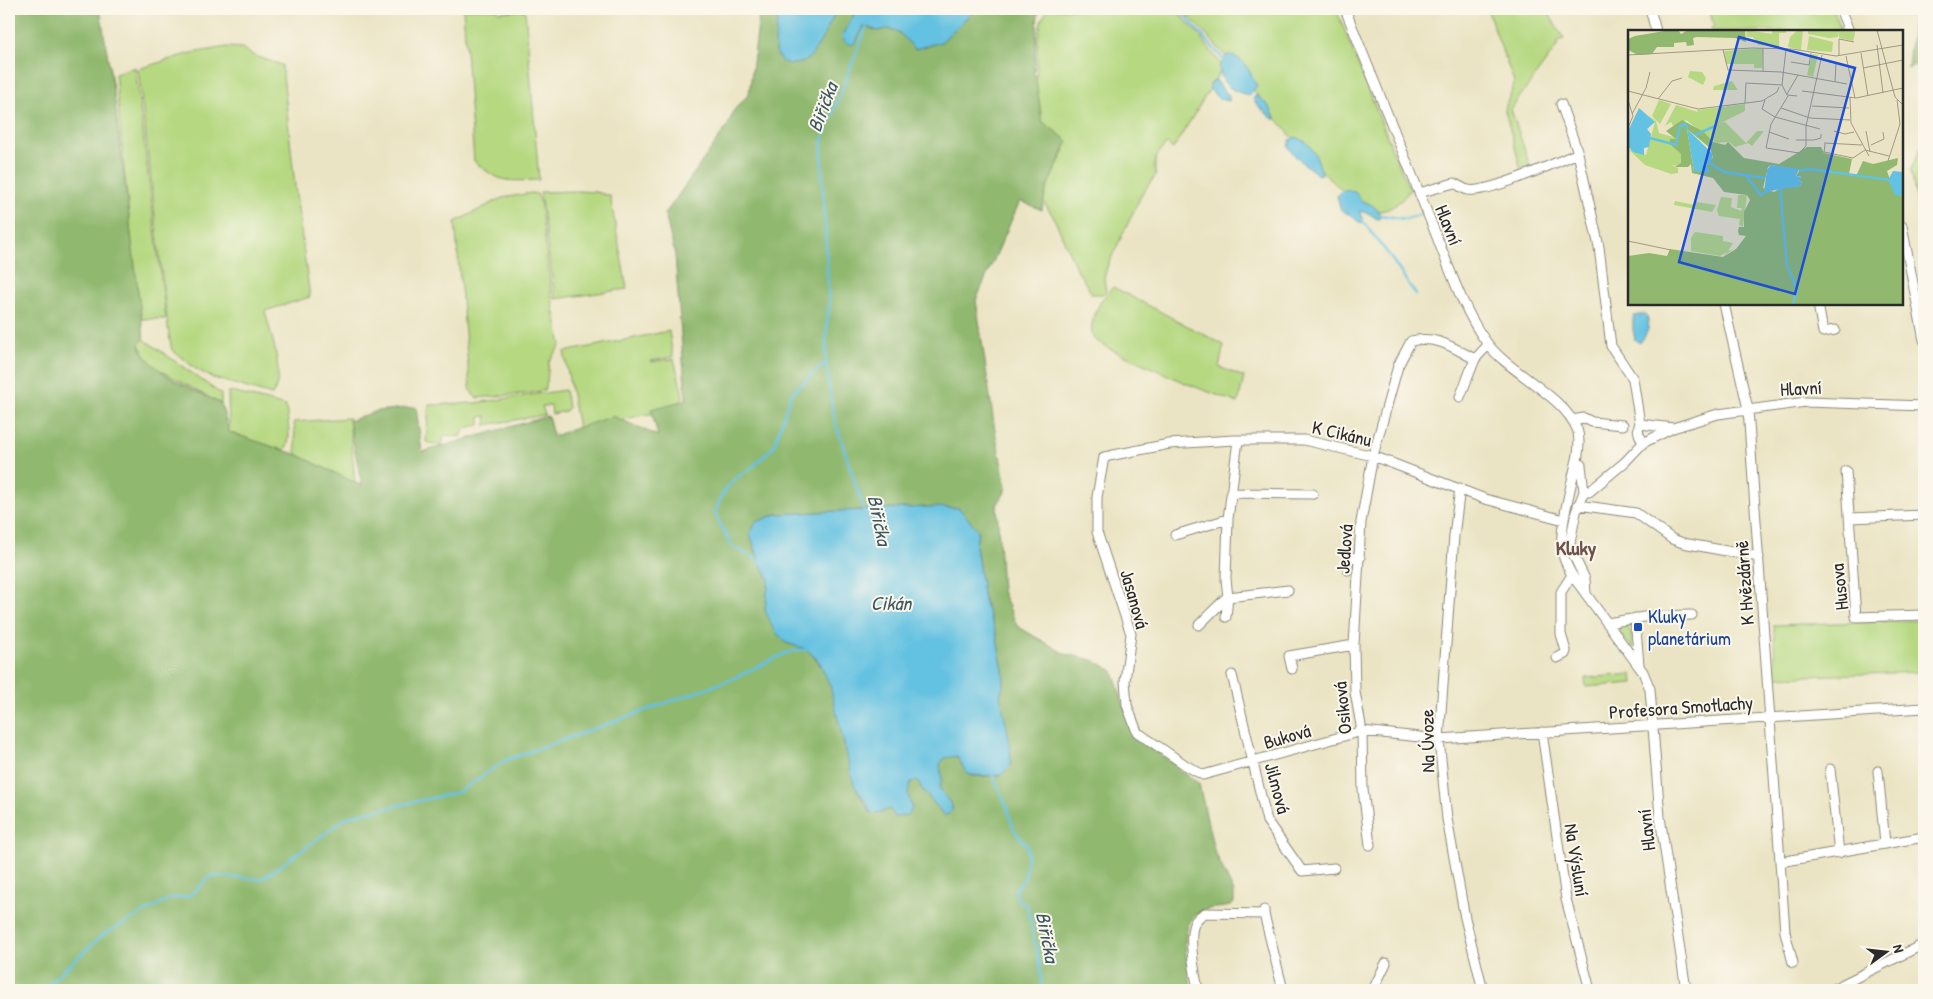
<svg xmlns="http://www.w3.org/2000/svg" width="1933" height="999" viewBox="0 0 1933 999" font-family="'Patrick Hand',sans-serif">
  <rect width="100%" height="100%" fill="#fbf7ec"/>
  <filter id="ink" filterUnits="userSpaceOnUse"><feTurbulence type="fractalNoise" baseFrequency=".02" numOctaves="2"/><feDisplacementMap in="SourceGraphic" scale="10" xChannelSelector="R" yChannelSelector="G"/><feConvolveMatrix kernelMatrix="1 2 1 2 8 2 1 2 1" color-interpolation-filters="sRGB"/></filter>
  <filter id="wash" filterUnits="userSpaceOnUse"><feTurbulence type="fractalNoise" baseFrequency=".0096" numOctaves="4" result="noise"/><feDisplacementMap in="SourceGraphic" scale="20" xChannelSelector="R" yChannelSelector="G"/><feGaussianBlur stdDeviation="1.12" result="paint"/><feColorMatrix in="noise" values="0 0 0 0 0 0 0 0 0 0 0 0 0 0 0 0 0 1.4 0 .05"/><feComposite in="paint" operator="in"/></filter>
  <g filter="url(#wash)">
    <rect width="100%" height="100%" fill="#ebe4c4"/>
    <!-- green -->
    <path fill="#b5d880" stroke="#708256" d="M463,9H498V12L525,10L539,180C505,181 501,184 474,161Z
      M1048,9H1175L1201,37L1223,67L1173,149L1167,144C1156,154 1153,161 1156,175L1142,194L1107,267L1104,279L1106,291L1103,294H1092L1076,268L1054,218L1043,201L1050,180L1065,150L1042,121L1036,83L1038,39L1041,21Z
      M1181,9H1336L1395,156L1410,190C1403,199 1393,210 1380,211C1346,213 1265,103 1243,77C1223,53 1203,30 1181,9Z
      M1487,9H1546L1564,39L1557,41L1558,45L1511,109L1530,166L1521,170L1505,111C1506,100 1513,93 1514,82Z
      M1709,9H1834L1841,31H1712L1711,28L1714,26Z
      M226,47L242,48L252,55L282,65L295,187L310,297L265,311C270,333 287,376 272,395L213,378L196,369L172,350L169,336L138,69L187,54Z
      M135,67L166,319H139L115,74Z
      M1924,141V246L1911,170Z
      M576,191L596,192L610,196L627,289L555,299L540,192Z
      M531,193L537,194L540,201L552,298L561,345L549,361L547,382L544,390L531,393L477,398L473,395L470,388L455,222L502,198Z
      M1113,287L1224,345L1219,367L1244,377L1238,403L1185,383L1108,348L1094,339C1086,323 1101,298 1113,287Z
      M669,331L673,357L650,361L652,362L674,359L682,391L683,402L650,414L578,428L564,352Z
      M144,339L221,394V404L153,366L145,357L138,344Z
      M565,390L568,408L566,411L552,414L551,406H542L545,415L485,425L487,422L486,416L480,417V425C470,427 464,426 461,437L444,435L442,446L426,442L429,405L475,403Z
      M228,391L286,406C287,419 293,441 284,451L229,432Z
      M349,418L355,483L298,455L296,452L294,422Z
      M1924,620V672L1775,677L1774,625Z
      M1626,624L1629,625L1628,627L1631,633L1632,648L1618,630L1620,626Z
      M1632,674L1633,683L1586,687L1585,678Z"/>
    <!-- forest -->
    <path fill="#90b86e" stroke="#5e724c" fill-rule="evenodd" d="M9,9H100L114,95L144,339L139,344C153,376 192,388 221,404L229,432L298,455L362,486L349,421L377,411L416,407L422,452L548,416L553,436L613,416L658,436L651,409L686,400L675,255L665,214L728,125L734,110L749,94L760,9H780L777,21L822,37L837,9H849L854,15L855,43L864,26L878,31L887,28L901,34L915,49L941,42L976,9H1041L1038,14L1034,74L1036,79L1042,121L1068,141L1046,189L1042,210L1020,201L976,300L995,431L1006,487L1004,494L997,505L1002,591L1017,626L1065,654L1093,660L1113,671L1132,732L1199,784L1214,850L1234,893V903C1228,909 1216,907 1208,909C1173,918 1188,964 1192,990H9ZM927,507L978,530L976,546L984,600L996,633L1003,670L1004,685L1000,694L1001,775C993,775 975,779 968,774C959,767 957,741 940,764L942,780L939,787L952,806V810L945,816L922,789L917,781L911,782C906,791 909,799 912,808L890,809L877,813L870,812C865,802 857,792 854,782C844,746 837,673 807,650C802,646 792,645 786,643L765,610L769,579L753,546L756,522L777,514Z
      M1914,9H1924V61L1908,68Z"/>
    <!-- water -->
    <path fill="#63c1e1" stroke="#477686" d="M780,9H837C829,25 821,43 810,57C806,62 799,64 793,64C766,66 777,24 780,9Z
      M849,9H976L941,42L915,49C902,37 898,24 878,31L864,26L855,43L849,45L841,37L854,15Z
      M1227,55C1243,55 1251,73 1257,86L1249,96C1231,89 1223,88 1219,67Z
      M1215,80L1217,81L1224,91L1229,95V101L1219,99L1210,90V84Z
      M1256,95L1269,106L1275,118L1274,120L1258,106L1253,99Z
      M1296,137C1312,142 1318,158 1322,174L1318,175L1296,157L1288,147L1290,140Z
      M1346,190L1355,192L1362,201L1372,205L1380,212V218L1377,219L1370,214L1359,211L1363,220L1361,223L1356,220L1351,215L1341,211L1337,196L1340,192Z
      M1645,314L1647,316C1651,328 1647,333 1640,343L1635,340L1633,329V319L1634,316Z
      M927,507L959,508L978,530L976,546L984,600L996,633L1003,670L1004,685L1000,694L1010,743L1011,765L1001,775C994,775 972,777 968,774C962,769 962,761 956,756L945,758L940,764L942,780L939,787L952,806V810L945,816L922,789L917,781L911,782C906,791 909,799 912,808L908,815L895,817L890,809L877,813L870,812L866,802L854,785L830,686L819,661L806,649L786,643L774,630L765,610L769,579L760,563L750,534L756,522L777,514Z"/>
    <g fill="none" stroke-linecap="round" stroke-linejoin="round">
      <!-- stream -->
      <path stroke="#63c1e1" stroke-width="2.5" d="M1179,9L1224,60
        M1380,215L1405,219L1422,214
        M1361,219L1389,255L1416,295
        M865,513L835,421L829,388L826,362V338L829,305L822,166V142L867,25
        M762,563L731,545L715,513L721,497L728,486L741,474L754,466L774,446L791,394L826,362
        M992,774L1007,807L1014,830L1028,847L1025,878L1015,890L1018,900L1027,905L1040,966L1042,990
        M45,990L47,985L104,934L171,898L188,897L211,876L262,879L349,816L459,792L504,761L730,680L788,652L808,649"/>
    </g>
  </g>
  <g filter="url(#ink)">
    <g fill="none" stroke-linecap="round" stroke-linejoin="round">
      <defs>
        <path id="minor" d="M1345,9C1374,81 1403,154 1433,227C1447,262 1464,313 1487,343C1508,372 1564,396 1577,429C1580,437 1579,446 1578,455C1573,478 1559,529 1562,550C1563,559 1568,568 1572,575L1643,672L1650,689L1660,817L1686,990
          M1650,9L1656,31
          M1840,9L1849,31
          M1561,104L1578,153
          M1419,193L1454,183C1459,185 1463,189 1468,190C1486,194 1558,162 1578,153L1599,247L1611,346L1633,379L1640,424C1636,430 1640,436 1643,443
          M1902,226L1924,340
          M1724,304L1748,409L1785,932L1793,963
          M1818,304L1823,332L1835,330
          M1460,397L1475,359
          M1572,420L1584,418L1592,422L1623,425
          M1640,424L1673,428
          M1577,461L1581,465L1584,492L1576,512L1570,542L1571,550L1585,579L1586,594
          M1846,471L1856,617L1924,615
          M1460,488L1454,536L1439,739L1447,819L1465,918L1483,990
          M1584,492H1589L1625,462L1643,443L1673,428L1718,414L1806,402L1924,406
          M1232,493L1313,494
          M1578,505L1636,513L1672,539L1683,543L1759,557
          M1850,518L1924,515
          M1564,520L1485,499L1373,456L1304,440H1234L1169,444L1104,457L1097,497V532L1131,634L1125,681L1127,705L1137,732L1187,766L1203,775L1362,731L1439,739L1924,708
          M1175,535L1228,519
          M1348,570V557L1360,558
          M1228,597L1288,590
          M1226,617L1228,597L1226,579L1228,519L1238,440
          M1635,618L1639,665
          M1607,623L1650,616L1692,615
          M1199,625L1227,597
          M1557,658L1565,654L1566,651L1561,634V592L1572,575
          M1292,669L1289,656L1354,645
          M1232,675L1267,821L1302,871L1334,868
          M1542,732L1566,899L1590,990
          M1830,769L1839,853
          M1878,771L1885,844
          M1370,845L1363,790L1362,731L1355,692L1354,645L1361,522L1373,456L1398,366L1411,341C1437,335 1453,348 1475,359L1488,345
          M1780,862L1924,837
          M1264,910V914L1283,990
          M1198,990C1195,973 1188,940 1194,924C1197,918 1200,916 1205,913L1264,914
          M1373,990L1386,963
          M1831,990L1924,944"/>
      </defs>
      <!-- minor casing -->
      <use href="#minor" stroke="#8b8878" stroke-width="11"/>
      <!-- minor -->
      <use href="#minor" stroke="#fff" stroke-width="9"/>
    </g>
  </g>
  <!-- markers -->
  <rect fill="#1a4fb4" stroke="#fbf7ec" stroke-width="2" x="1633" y="622" width="10" height="10" rx="2.5"/>
  <g text-anchor="middle" dominant-baseline="central" stroke-width="4" stroke-linejoin="round" paint-order="stroke">
    <!-- street labels -->
    <g font-size="19" fill="#2b2b2b" stroke="#fbf7ec">
      <text transform="translate(1449 225) rotate(68)">Hlavní</text>
      <text transform="translate(1801 388) rotate(-3)">Hlavní</text>
      <text transform="translate(1342 433) rotate(13)">K Cikánu</text>
      <text transform="translate(1344 549) rotate(-86)">Jedlová</text>
      <text transform="translate(1744 583) rotate(-94)">K Hvězdárně</text>
      <text transform="translate(1839 587) rotate(-96)">Husova</text>
      <text transform="translate(1135 599) rotate(74)">Jasanová</text>
      <text transform="translate(1681 707) rotate(-4)">Profesora Smotlachy</text>
      <text transform="translate(1342 708) rotate(-96)">Osiková</text>
      <text transform="translate(1287 736) rotate(-16)">Buková</text>
      <text transform="translate(1427 741) rotate(-91)">Na Úvoze</text>
      <text transform="translate(1278 788) rotate(75)">Jilmová</text>
      <text transform="translate(1646 830) rotate(-97)">Hlavní</text>
      <text transform="translate(1577 860) rotate(81)">Na Výsluní</text>
    </g>
    <!-- transit labels -->
    <g font-size="19" fill="#164399" stroke="#fbf7ec" text-anchor="start">
      <text x="1648" y="616">Kluky<tspan x="1648" dy="22">planetárium</tspan></text>
    </g>
    <!-- water labels -->
    <g font-size="20" font-style="italic" fill="#3c5862" stroke="#fbf7ec">
      <text transform="translate(822 107) rotate(-69)">Biřička</text>
      <text transform="translate(880 520) rotate(78)">Biřička</text>
      <text x="891" y="602">Cikán</text>
      <text transform="translate(1048 937) rotate(79)">Biřička</text>
    </g>
    <!-- neighbourhood labels -->
    <g font-size="20" font-weight="bold" fill="#6e514c" stroke="#fbf7ec">
      <text x="1576" y="547">Kluky</text>
    </g>
  </g>
  <!-- overview -->
  <g transform="translate(1628 30)">
    <rect width="275" height="275" fill="#ebe4c4"/>
    <path d="M118,0L144,4V0H158V3H151V17L130,15L125,7H119ZM170,0H175L173,20L160,17L162,7ZM180,0H227V4L225,11L211,8V1L210,7L201,8L180,4ZM181,6L205,12L204,22L179,20ZM135,18L134,38H126V34H98L96,21ZM184,24L190,25L185,47L179,45ZM62,41L74,42L78,48L75,55L60,47ZM104,51L110,60H118H85L86,56ZM31,70L43,74L32,94L24,86ZM117,74V81L93,93L97,92L118,113L129,101H136L124,116L120,113L107,117L101,112L88,113L58,90L51,96H45L43,92L37,96L48,75L70,82L69,80ZM20,85L28,91L31,103L49,108L41,111L53,124L57,137L43,135L50,138V143L43,144L17,135L0,119L18,125L27,92ZM110,165H119L115,197L111,195L112,189L91,186L89,180L93,167L104,168L103,177L113,181L114,178H109ZM47,171L67,175L68,172L88,175L84,182L46,175ZM67,202L95,206V211L105,213L100,221L105,219L95,227L99,222L92,226L63,221V208Z" fill="#b5d880"/>
    <path d="M42,0H50L53,4L60,0H117L118,12L107,8L69,7L65,8L66,15L59,16L58,12L46,13V17H29L24,24L10,25L0,20V9L7,6ZM54,90L76,102L85,112L97,115L100,112L116,128L151,134L179,117H193L196,123L224,129L221,144H229L235,131L245,134L270,128L269,135L259,141L267,164L275,166V275H0V226L21,223L39,226L42,219L95,227L108,219L118,206L111,205L110,201L111,197H116V182L122,170L119,165L96,162L85,148L64,143L63,134L60,137H47L53,133V124L41,113L42,109H48L38,101ZM59,99L82,118L85,127L74,141H66ZM143,135L172,140L168,146L174,147L170,150L174,152L172,156L153,158L146,162L135,158L140,137Z" fill="#90b86e" fill-rule="evenodd"/>
    <path d="M11,78L27,92L19,99L23,104L21,117L16,118V125L5,122L0,116V101ZM59,99L85,124L82,135L78,134L82,143L66,141ZM143,135L171,139L168,146L175,148L170,150L174,152L172,156L136,162L139,140ZM265,141L275,142V166L267,165L260,150Z" fill="#63c1e1"/>
    <path fill="none" stroke="#63c1e1" stroke-width="2.5" d="M67,105L87,96M22,108L48,115L52,96L57,94L60,99M80,132L96,142L137,148M171,141L181,139L262,150M119,147L133,165L141,160M152,157L159,235L169,260L165,274"/>
    <path fill="none" stroke="#9e9a87" stroke-width="1" d="M249,0L267,67L275,75M249,15L255,63M158,19L154,55L159,65L169,66M95,20L100,40L153,42L219,54M233,23L240,66M0,25L124,18L164,19L208,26L275,15M211,26V9L226,12M218,26L227,68M163,32L181,35L183,23M201,32L208,33L207,52M235,38L275,30M135,41V18M0,61L70,79L134,71L149,62L151,57M174,61L228,68L275,58M159,64L170,45M160,66L143,94L138,118L171,123L178,116V96L194,25M222,67L223,93L241,126M30,69L44,51L54,48M0,70L5,86L0,98M137,70L134,79L147,87L192,99M117,73L118,53L154,55M184,76L221,78M153,78L182,88L222,90M4,84L18,58L22,42M206,101L217,104L226,102M238,101L242,122M141,102L161,109M168,110H186L193,108V104M196,113L234,115M197,114L196,122L225,128L237,120L261,126M243,115L256,109L255,102M260,131L272,94L269,70M0,211L43,220"/>
    <path fill="#1d4ed8" fill-opacity="0.15" stroke="#1d4ed8" stroke-width="2.5" d="M111,7L227,38L167,264L51,232Z"/>
    <rect width="275" height="275" fill="none" stroke="#2b2b2b" stroke-width="2.5"/>
  </g>
  <!-- margin -->
  <rect width="1933" height="999" fill="none" stroke="#fbf7ec" stroke-width="30"/>
  <!-- north arrow -->
  <g transform="translate(1886 952) rotate(75)" stroke="#fbf7ec" stroke-width="4" paint-order="stroke">
  <path d="M0-4L9 19L0 12L-9 19Z" fill="#2b2b2b"/>
  <text y="-8" font-size="14" font-weight="bold" text-anchor="middle" fill="#2b2b2b">N</text>
  </g>
</svg>
